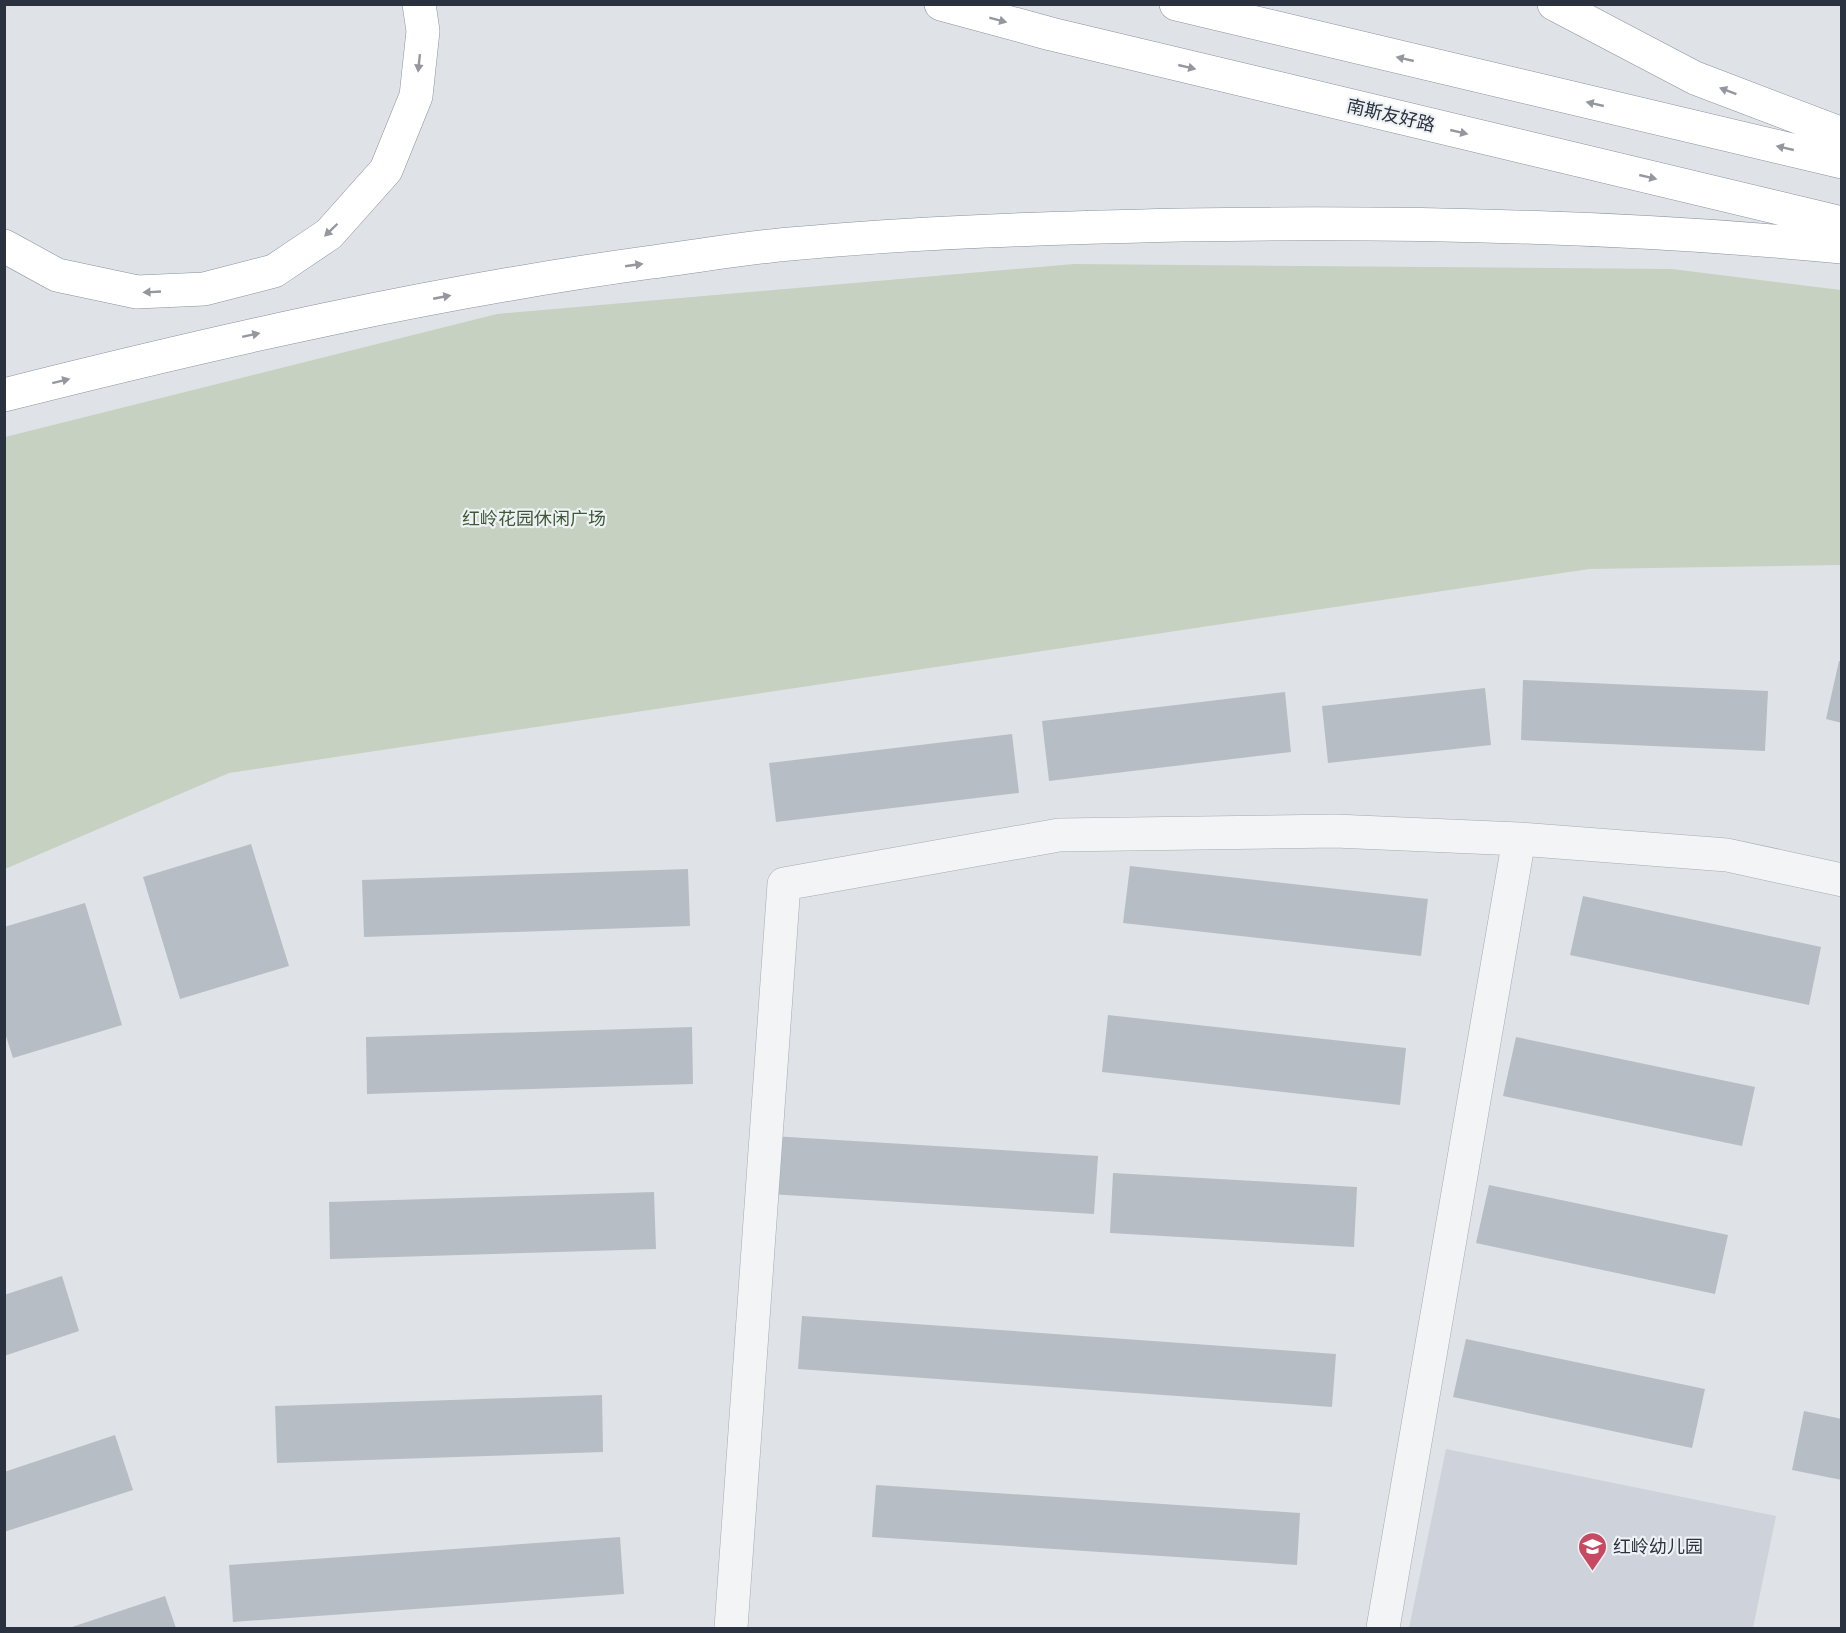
<svg xmlns="http://www.w3.org/2000/svg" width="1846" height="1633" viewBox="0 0 1846 1633" font-family="Poppins,'Noto Sans SC',sans-serif">
  <rect width="100%" height="100%" fill="#dfe3e8"/>
  <!-- built -->
  <path fill="#ced2da" d="M1446,1449L1776,1516L1753,1628H1409Z"/>
  <!-- green -->
  <path fill="#c6d1c1" d="M1074,264L1672,269L1841,290V565L1589,569L229,773L5,869V437L497,314Z"/>
  <!-- building -->
  <path fill="#b7bdc4" d="M1839,661H1842V723L1826,719Z
    M1523,680L1768,691L1765,751L1521,740Z
    M1485,688L1491,745L1328,763L1322,706Z
    M1285,692L1291,752L1049,781L1042,721Z
    M1012,734L1019,793L776,822L769,763Z
    M251,844L289,966L180,999L143,877Z
    M1130,866L1428,899L1421,956L1123,923Z
    M688,869L690,926L364,937L362,880Z
    M1583,896L1821,947L1809,1005L1570,955Z
    M85,903L122,1025L13,1058L4,1030V927Z
    M1108,1015L1406,1048L1400,1105L1102,1072Z
    M692,1027L693,1084L367,1094L366,1037Z
    M1516,1037L1755,1087L1742,1146L1503,1096Z
    M772,1136L1098,1156L1094,1214L769,1194Z
    M1113,1173L1357,1187L1354,1247L1110,1233Z
    M1489,1185L1728,1235L1715,1294L1476,1243Z
    M654,1192L656,1249L330,1259L329,1202Z
    M62,1276L79,1331L4,1356V1295Z
    M802,1316L1336,1354L1332,1407L798,1369Z
    M1466,1339L1705,1389L1692,1448L1453,1397Z
    M602,1395L603,1452L277,1463L275,1406Z
    M1804,1411L1842,1419V1480L1792,1470Z
    M115,1435L133,1490L4,1532V1472Z
    M876,1485L1300,1513L1297,1565L872,1537Z
    M620,1537L624,1594L233,1622L229,1565Z
    M165,1596L176,1628H69Z"/>
  <g fill="none" stroke-linecap="round" stroke-linejoin="round">
    <defs>
      <path id="minor" d="M731,1628L784,884L1059,835L1335,831L1519,839
        M1383,1628L1519,839L1727,855L1842,880"/>
      <path id="highway" d="M941,4L1051,34L1842,223
        M1176,4L1842,162
        M1554,4L1695,78L1842,134
        M4,246L57,275L137,292L204,289L274,271L329,234L386,170L416,96L423,31L419,4
        M4,395C218,341 433,292 652,262C698,256 744,248 790,244C920,232 1051,228 1181,225C1401,221 1622,226 1842,247"/>
    </defs>
    <!-- minor casing -->
    <use href="#minor" stroke="#a5aab2" stroke-width="34"/>
    <!-- highway casing -->
    <use href="#highway" stroke="#88919e" stroke-width="34"/>
    <!-- minor -->
    <use href="#minor" stroke="#f2f4f6" stroke-width="33"/>
    <!-- highway -->
    <use href="#highway" stroke="#fff" stroke-width="33"/>
  </g>
  <!-- one-way arrows -->
  <defs><path id="oneway-solid" d="M-6-.8H1V-3.2L6.5 0L1 3.2V.8H-6Z" transform="scale(1.5)"/></defs>
  <g fill="#94989e">
    <use href="#oneway-solid" transform="translate(998 20) rotate(15)"/>
    <use href="#oneway-solid" transform="translate(1405 59) rotate(-167)"/>
    <use href="#oneway-solid" transform="translate(419 63) rotate(96)"/>
    <use href="#oneway-solid" transform="translate(1187 67) rotate(13)"/>
    <use href="#oneway-solid" transform="translate(1728 91) rotate(-159)"/>
    <use href="#oneway-solid" transform="translate(1595 104) rotate(-167)"/>
    <use href="#oneway-solid" transform="translate(1459 132) rotate(13)"/>
    <use href="#oneway-solid" transform="translate(1785 148) rotate(-167)"/>
    <use href="#oneway-solid" transform="translate(1648 177) rotate(13)"/>
    <use href="#oneway-solid" transform="translate(331 230) rotate(136)"/>
    <use href="#oneway-solid" transform="translate(634 265) rotate(-8)"/>
    <use href="#oneway-solid" transform="translate(152 292) rotate(177)"/>
    <use href="#oneway-solid" transform="translate(442 297) rotate(-11)"/>
    <use href="#oneway-solid" transform="translate(251 335) rotate(-12)"/>
    <use href="#oneway-solid" transform="translate(61 381) rotate(-14)"/>
  </g>
  <!-- icons -->
  <defs>
    <symbol id="school-pin" viewBox="-11 -11 22 30"><path d="M0 17L-7.5 6A9.5 9.5 0 1 1 7.5 6Z" fill="#c74a64" stroke="#eff2f5"/><path d="M0-5L7-2L0 1L-7-2ZM-4 1L0 2.5L4 1V4Q0 6-4 4Z" fill="#fff"/></symbol>
  </defs>
  <g fill-rule="evenodd">
    <use href="#school-pin" x="1576" y="1530" width="33" height="45"/>
  </g>
  <g text-anchor="middle" dominant-baseline="central" stroke-width="4.5" stroke-linejoin="round" paint-order="stroke">
    <!-- street labels -->
    <g font-size="18" fill="#29323e" stroke="#eff2f5">
      <text transform="translate(1391 115) rotate(13)">南斯友好路</text>
    </g>
    <!-- park labels -->
    <g font-size="18" fill="#3f5937" stroke="#eff2f5">
      <text x="534" y="518">红岭花园休闲广场</text>
    </g>
    <!-- poi labels -->
    <g font-size="18" fill="#29323e" stroke="#eff2f5" text-anchor="start">
      <text x="1613" y="1546">红岭幼儿园</text>
    </g>
  </g>
  <!-- border -->
  <rect width="1846" height="1633" fill="none" stroke="#29323e" stroke-width="12"/>
</svg>
